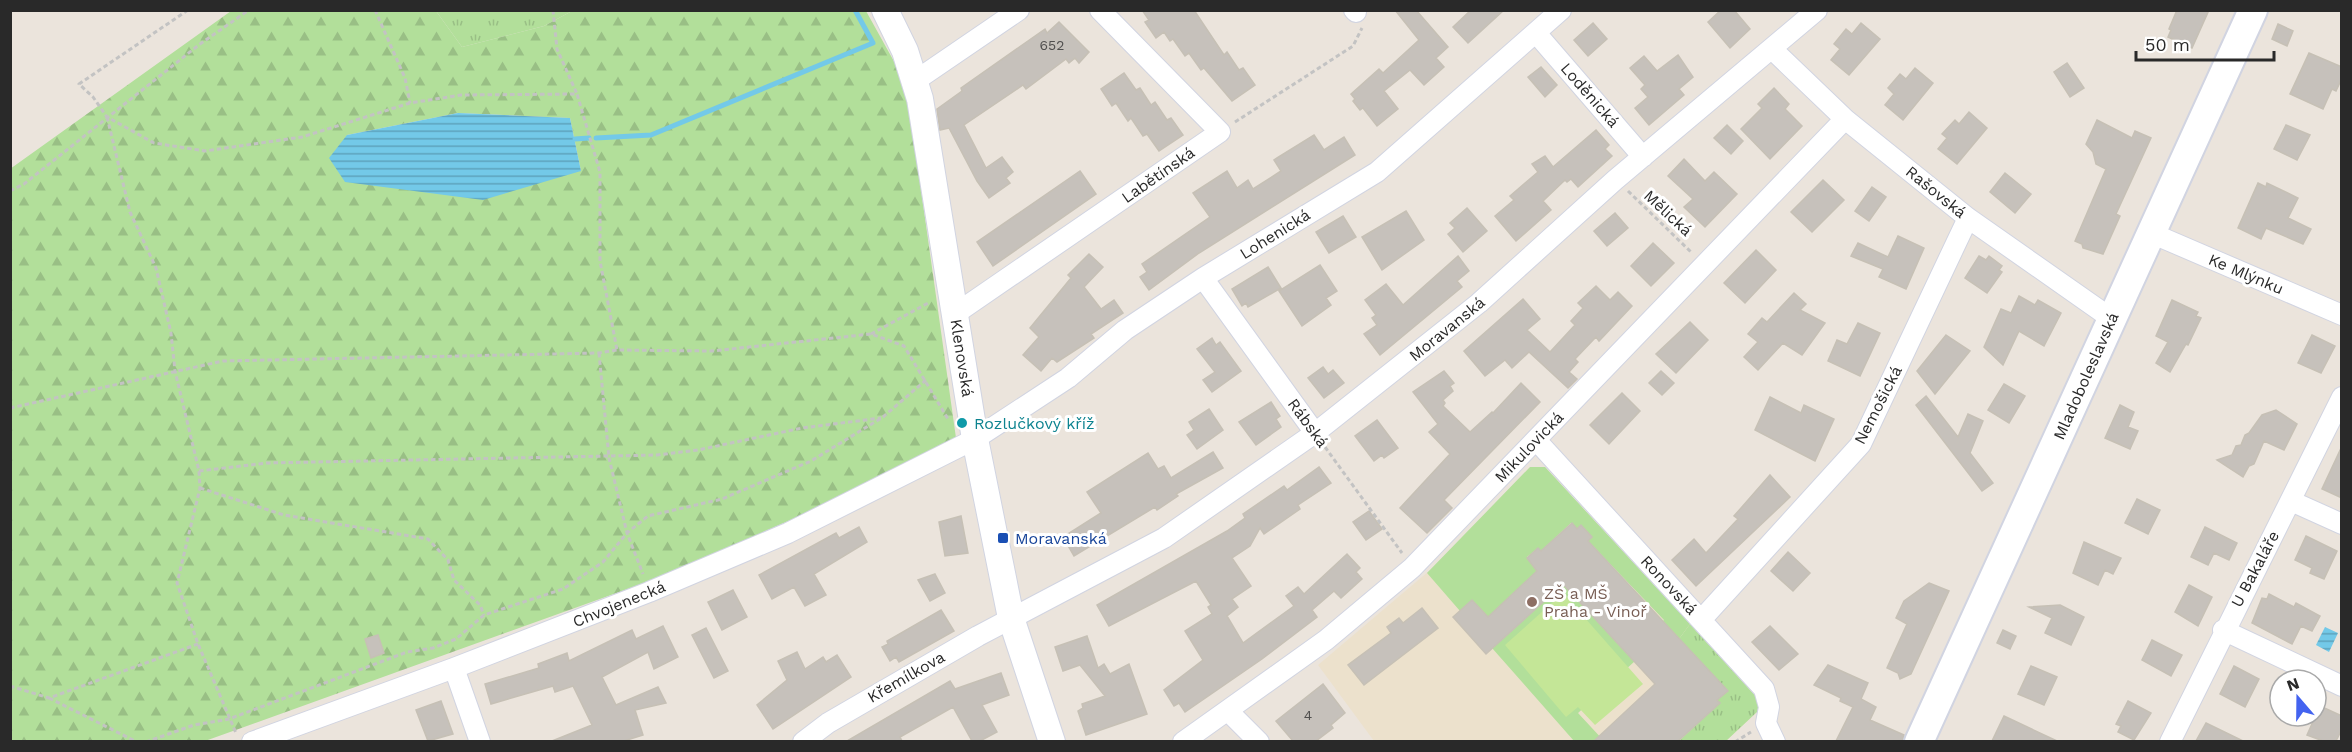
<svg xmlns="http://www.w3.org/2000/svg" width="2352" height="752" viewBox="0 0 2352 752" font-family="'Work Sans',sans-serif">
  <defs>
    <pattern id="grass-tufts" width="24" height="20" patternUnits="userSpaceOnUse" patternTransform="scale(1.5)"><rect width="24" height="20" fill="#b2df9a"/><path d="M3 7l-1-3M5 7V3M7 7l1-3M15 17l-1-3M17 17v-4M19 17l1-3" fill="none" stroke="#99bf85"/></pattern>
    <pattern id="forest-firs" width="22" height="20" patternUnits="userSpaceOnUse" patternTransform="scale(1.5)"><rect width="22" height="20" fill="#b2df9a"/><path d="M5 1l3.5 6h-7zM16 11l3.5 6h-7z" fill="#99bf85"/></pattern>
    <pattern id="water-rules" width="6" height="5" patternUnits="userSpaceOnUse" patternTransform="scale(1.5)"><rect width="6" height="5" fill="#73c9e8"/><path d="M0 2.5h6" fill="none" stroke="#5ea3bc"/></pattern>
  </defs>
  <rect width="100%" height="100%" fill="#ebe4dc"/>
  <!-- education -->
  <path fill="#ece1cc" d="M1530,467H1545L1760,701L1757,712L1726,741H1374L1318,665L1436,565Z"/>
  <!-- grass -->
  <path fill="url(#grass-tufts)" d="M436,11H572L544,26L462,47Z
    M1690,624L1760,701L1757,712L1726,741L1678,742L1719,703L1717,700L1727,691L1679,639Z"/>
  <!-- forest -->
  <path fill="url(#forest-firs)" fill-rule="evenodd" d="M231,11H436L462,47L544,26L572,11H866L906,83L957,445L675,572L205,741H11L10,169ZM458,113L570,118L581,171L347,135ZM378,635L384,653L371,657L365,639Z"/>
  <!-- garden -->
  <path fill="#b2df9a" d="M1530,467H1545L1690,624L1679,639L1651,631L1664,620L1588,541L1592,537L1581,525L1577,529L1571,523L1541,551L1538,548L1527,557L1555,591L1563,584L1635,661L1578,713L1604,741H1574L1492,648L1528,580L1488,617L1472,600L1460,611L1427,573Z"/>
  <!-- pitch -->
  <path fill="#c4e697" d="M1563,593L1643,684L1595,725L1578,707L1566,717L1505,645Z"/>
  <!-- water -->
  <path fill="url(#water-rules)" d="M458,113L570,118L581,171L483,200L345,182L329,158L347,135Z
    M2325,627L2338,633L2329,652L2316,645Z"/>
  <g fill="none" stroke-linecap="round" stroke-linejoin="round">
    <!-- stream -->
    <path stroke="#73c9e8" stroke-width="5" d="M596,138L651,135L873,43L855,10
      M575,139L589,138"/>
  </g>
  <!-- building -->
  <path fill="#c6c1bb" stroke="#c6c0b5" stroke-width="1.5" d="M1142,10H1194L1224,55L1227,52L1239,70L1243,68L1255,85L1232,101L1204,68L1201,70L1189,53L1185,56L1173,39L1170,41L1164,32L1156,38L1145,22L1149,20Z
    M1395,10H1416L1448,47L1436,58L1444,67L1424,85L1410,70L1384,91L1398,109L1377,126L1363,108L1360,110L1353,101L1355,99L1351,94L1379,69L1383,73L1419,40Z
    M1471,10H1504L1468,43L1453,27Z
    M1721,10H1734L1750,29L1730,48L1708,22Z
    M2177,10H2209L2192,48L2168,37L2171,30L2169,29Z
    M1059,22L1089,52L1079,63L1075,58L1069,63L1066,59L1026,89L1023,85L964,125L986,168L1002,157L1013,172L1006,178L1010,183L989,198L977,181L949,128L940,130L937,109L962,91L961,88L1045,29L1047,33Z
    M1593,23L1607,39L1588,56L1574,40Z
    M1861,23L1880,39L1849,75L1831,60L1840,49L1834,44L1846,29L1852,34Z
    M2278,24L2293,31L2287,46L2272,39Z
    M2309,53L2342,67V78L2336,91L2332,89L2323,109L2290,94Z
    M1678,55L1693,77L1679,89L1684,95L1649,125L1635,108L1648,97L1641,89L1645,85L1630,68L1644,56L1657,71Z
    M2067,63L2084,88L2070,97L2054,72Z
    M1541,67L1557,85L1545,97L1528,77Z
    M1915,68L1933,83L1903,120L1885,105L1894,94L1888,88L1900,74L1906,79Z
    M1124,73L1136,90L1140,88L1151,105L1155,102L1167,120L1171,118L1183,135L1159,151L1147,134L1143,136L1131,118L1128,121L1116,103L1112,106L1101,89Z
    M1774,88L1789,104L1785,109L1802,126L1770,159L1741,129L1762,108L1758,104Z
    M1969,112L1987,128L1957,164L1938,149L1947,138L1942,134L1955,120L1959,124Z
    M2097,120L2132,138L2135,131L2151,138L2116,214L2120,216L2103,254L2083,248L2082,244L2075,241L2106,169L2096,164L2093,152L2086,144Z
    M1727,125L1743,141L1731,154L1714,138Z
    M2286,125L2310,135L2297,160L2274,149Z
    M1596,130L1609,145L1605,149L1612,156L1578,187L1571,179L1567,182L1565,180L1543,201L1551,210L1516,241L1495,216L1514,200L1510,196L1538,172L1532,164L1545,156L1553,167Z
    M1314,135L1324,150L1344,137L1355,155L1199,253L1149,290L1140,277L1147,272L1142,264L1210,217L1193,193L1227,171L1237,188L1248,180L1253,189L1281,171L1274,160L1277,158Z
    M1684,159L1705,181L1714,172L1737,194L1705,227L1684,207L1693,199L1668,176Z
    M1080,171L1096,194L993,266L977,242Z
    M2005,173L2031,194L2015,213L1990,192Z
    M1823,180L1844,200L1812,232L1791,212Z
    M2258,183L2266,187L2267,183L2298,198L2288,218L2311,229L2303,244L2266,228L2261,239L2238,228Z
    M1872,187L1886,197L1869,221L1855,211Z
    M1467,208L1487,231L1463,252L1448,234L1455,228L1450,223Z
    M1406,211L1424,240L1382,270L1362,237Z
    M1615,213L1628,228L1607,246L1594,231Z
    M1343,216L1356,237L1329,253L1316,232Z
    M1898,236L1924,248L1906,289L1879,277L1883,269L1851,256L1858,243L1888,257Z
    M1653,243L1674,263L1651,286L1631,266Z
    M1756,250L1776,270L1745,303L1724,283Z
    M1089,254L1103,267L1084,287L1101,309L1114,300L1123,313L1091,334L1094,338L1057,362L1052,358L1041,371L1023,355L1039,337L1030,328L1071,278L1068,275Z
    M1458,256L1469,271L1457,281L1462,287L1380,355L1364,334L1377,325L1372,318L1376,315L1365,300L1386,284L1403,305Z
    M1979,256L1986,260L1989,256L2002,266L1999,270L2002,272L1987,293L1965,278Z
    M1320,265L1337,291L1326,298L1331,305L1302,326L1279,291Z
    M1268,267L1281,288L1248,307L1246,303L1242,306L1232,289Z
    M1596,286L1610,300L1618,292L1632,306L1599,341L1596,337L1575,359L1578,362L1569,372L1577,379L1568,388L1529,352L1512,368L1505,360L1485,376L1464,351L1523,299L1540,319L1527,330L1550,352L1575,325L1571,321L1583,308L1578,303Z
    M1794,293L1806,304L1800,310L1825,323L1802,355L1783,343L1758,370L1744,357L1758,342L1748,334L1762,318L1767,322Z
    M2019,296L2035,305L2038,300L2061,313L2044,346L2019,331L2003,365L1984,347L2001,309L2011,313Z
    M2172,300L2198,312L2196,316L2201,318L2188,345L2186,344L2170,372L2156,363L2168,342L2156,336Z
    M1690,322L1708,340L1676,373L1656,354Z
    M1858,323L1880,333L1860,376L1828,361L1837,340L1847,344Z
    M1946,335L1970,351L1935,394L1917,371Z
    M2312,335L2335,346L2321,373L2298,363Z
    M1212,338L1216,345L1220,342L1241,371L1212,392L1203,380L1215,372L1197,349Z
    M1323,367L1328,374L1333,370L1344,383L1324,398L1308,378Z
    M1444,371L1454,383L1450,386L1453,391L1443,400L1445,403L1443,406L1470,432L1492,412L1493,413L1521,383L1540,402L1444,500L1452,508L1427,533L1400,508L1450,454L1429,432L1438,424L1413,392Z
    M1661,371L1674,383L1662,395L1649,383Z
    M2004,384L2025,396L2009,423L1988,410Z
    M1622,393L1640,411L1609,444L1590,425Z
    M1926,396L1958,437L1968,414L1983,421L1970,453L1993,483L1982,491L1916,405Z
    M1770,397L1801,413L1804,405L1834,419L1815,461L1755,430Z
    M1271,402L1280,416L1276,419L1281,427L1256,445L1239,422Z
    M2120,405L2134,412L2128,427L2138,431L2130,449L2105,438Z
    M1209,409L1223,430L1197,449L1187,435L1194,430L1189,422Z
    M2276,410L2297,424L2284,450L2264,441L2254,464L2249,466L2243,477L2217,460L2232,455L2236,446L2241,445L2245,435L2249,433L2262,415Z
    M1377,420L1398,448L1384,458L1382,455L1374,461L1355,436Z
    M2342,446V498L2322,489Z
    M1213,452L1223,468L1176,494L1178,496L1157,510L1155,507L1074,556L1063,537L1101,513L1087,492L1148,453L1158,469L1164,466L1171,478Z
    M1319,467L1331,483L1298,505L1300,509L1264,534L1260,528L1250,546L1232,558L1251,586L1232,599L1238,607L1227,616L1243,643L1294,606L1286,596L1298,587L1304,594L1347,554L1360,568L1356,572L1362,579L1341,598L1334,591L1312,610L1317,617L1262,659L1185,712L1179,703L1174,706L1164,690L1203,660L1185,631L1212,614L1208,607L1211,605L1196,581L1109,626L1097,605L1227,531L1245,518L1243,514L1284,486L1287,490Z
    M1770,475L1790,497L1696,586L1672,560L1694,539L1706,553L1738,519L1734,516Z
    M2137,499L2160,510L2148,534L2125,523Z
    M1369,511L1382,529L1366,540L1353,522Z
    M961,516L968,553L945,556L939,522Z
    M1572,523L1577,529L1581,525L1592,537L1588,541L1728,691L1717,700L1720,703L1678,741H1594L1655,684L1563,584L1486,654L1453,617L1472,600L1488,617L1537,571L1527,558L1538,548L1541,551Z
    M859,527L867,542L814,574L826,595L805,606L794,587L772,599L759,575L836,533L839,538Z
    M2205,527L2237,543L2229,560L2214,553L2208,565L2191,557Z
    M2306,536L2337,551L2324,579L2310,573L2312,568L2295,560Z
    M2084,542L2121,558L2113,574L2105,570L2098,585L2073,573Z
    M1788,552L1810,573L1793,591L1771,571Z
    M935,574L945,593L930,601L918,580Z
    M1929,583L1949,591L1911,674L1900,679L1898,673L1887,668L1907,624L1896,618L1904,601Z
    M2189,585L2212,597L2198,626L2175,612Z
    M733,590L747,617L722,630L708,602Z
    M2269,594L2294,607L2296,603L2320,616L2312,631L2301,626L2292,644L2252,623L2262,598L2267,599Z
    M2060,605L2084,617L2071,645L2045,633L2052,618L2029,607Z
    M1422,608L1438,628L1364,685L1348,665L1391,633L1387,627L1399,618L1403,623Z
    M941,610L954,631L899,662L896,657L890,661L882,647L888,644L887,641Z
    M663,626L678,657L654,669L648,652L602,677L616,705L658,687L666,703L635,710L643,735L624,741H552L592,725L573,686L555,692L553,686L491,704L485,684L539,668L538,664L567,653L569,661L632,630L636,639Z
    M1770,626L1798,654L1779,670L1752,642Z
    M706,628L728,671L714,678L692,635Z
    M2003,630L2016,636L2010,649L1997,643Z
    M378,635L384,653L371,658L365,639Z
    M1087,636L1098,668L1104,664L1110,674L1129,664L1147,714L1086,735L1078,711L1083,708L1082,704L1105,696L1080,665L1063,671L1055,647Z
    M2152,640L2182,655L2171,676L2142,660Z
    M797,652L805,669L823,657L826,662L837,655L851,677L773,729L757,705L787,680L778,661Z
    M1828,665L1868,683L1861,699L1876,707L1870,720L1904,735L1903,741H1836L1853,707L1840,701L1841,698L1814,685Z
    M2031,666L2057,677L2044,705L2018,694Z
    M2234,666L2259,679L2245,707L2220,694Z
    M1001,673L1009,695L982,705L997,732L980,741H972L953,707L900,737L902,741H847L950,681L955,689Z
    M1323,684L1345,713L1331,725L1333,728L1316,741H1293L1276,721Z
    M441,701L453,734L428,741L416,710Z
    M2128,701L2151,713L2134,740L2118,732L2121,726L2116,724Z
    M2320,706L2342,716V729L2336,741H2323L2307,735Z
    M2004,716L2057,741H1992Z
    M2206,723L2243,741H2196Z"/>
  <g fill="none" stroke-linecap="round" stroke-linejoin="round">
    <defs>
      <path id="minor" d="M1354,10L1356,12
        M1536,33L1643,157
        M1773,50L1845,119L1968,218L2112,319
        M915,81L1019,10
        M2151,233L2342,315
        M1203,278L1315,433
        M955,314L1220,132L1100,10
        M1536,440L1764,689L1769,707L1766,723L1775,742
        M2291,501L2342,524
        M1701,620L1861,444L1968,218
        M2223,630L2342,686
        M454,668L480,742
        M1228,711L1259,742
        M252,742L454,668L649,592L788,533L975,439L1068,378L1125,330L1203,278L1377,172L1561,10
        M803,742L828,723L978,636L1164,538L1315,433L1479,303L1615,180L1817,10
        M1183,742L1326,640L1412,568L1845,119
        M2170,742L2342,397"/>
      <path id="tertiary" d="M885,10L905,51L920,99L975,439L1011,618L1052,742"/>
      <path id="secondary" d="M1919,742L2253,10"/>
    </defs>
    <!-- minor casing -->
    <use href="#minor" stroke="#d1d4e1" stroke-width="22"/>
    <!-- tertiary casing -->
    <use href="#tertiary" stroke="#d1d4e1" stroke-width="28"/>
    <!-- secondary casing -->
    <use href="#secondary" stroke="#d1d4e1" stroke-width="32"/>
    <!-- path -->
    <path stroke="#c3c3c3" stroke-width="3" stroke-dasharray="4.5 3" stroke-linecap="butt" d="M188,10L79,84L93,97L107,117L154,143L205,151L302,137L410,103L461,95L577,94L600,172V261L617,350
      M375,10L405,78L410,103
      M553,10L557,49L577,94
      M107,117L130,212L156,268L171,333L175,371L199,471L200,488L177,583L198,644L236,733
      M1235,122L1353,46L1362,28
      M10,191L24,184L200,44L249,10
      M1628,191L1692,253
      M871,334L930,302
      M599,353L609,458L627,533L643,574
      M10,408L223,361L599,353L617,350L712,351L871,334L904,346L948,419
      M1325,447L1402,553
      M199,471L267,463L657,455L698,450L802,428L881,418
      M200,488L284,515L428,539L448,560L454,580L480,605L484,615
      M10,686L49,698L198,644
      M49,698L137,742
      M146,742L194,725L229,719L407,652L433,648L456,639L484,615L563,589L603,562L627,533L648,516L722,499L811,461L883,417L926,380
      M1735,742L1751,732"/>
    <!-- minor -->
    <use href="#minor" stroke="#fff" stroke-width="20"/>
    <!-- tertiary -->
    <use href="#tertiary" stroke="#fff" stroke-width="26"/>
    <!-- secondary -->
    <use href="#secondary" stroke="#fff" stroke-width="28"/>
  </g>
  <!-- markers -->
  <circle fill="#0f9aa8" stroke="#fff" stroke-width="2" cx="962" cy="423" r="6"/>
  <rect fill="#1a4fb4" stroke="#fff" stroke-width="2" x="997" y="532" width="12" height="12" rx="3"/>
  <circle fill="#8d6e63" stroke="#fff" stroke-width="2" cx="1532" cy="602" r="6"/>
  <g text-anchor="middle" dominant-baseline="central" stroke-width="6" stroke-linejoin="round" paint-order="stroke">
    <!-- number labels -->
    <g font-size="14" fill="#504f4e">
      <text x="1052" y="45">652</text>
      <text x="1308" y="715">4</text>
    </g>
    <!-- street labels -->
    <g font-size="16" fill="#292929" stroke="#fff">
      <text transform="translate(1590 95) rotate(49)">Loděnická</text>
      <text transform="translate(1158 175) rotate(-35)">Labětínská</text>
      <text transform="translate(1936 192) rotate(39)">Rašovská</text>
      <text transform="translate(1668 213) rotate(43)">Mělická</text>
      <text transform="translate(1275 234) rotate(-32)">Lohenická</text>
      <text transform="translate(2246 274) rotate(23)">Ke Mlýnku</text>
      <text transform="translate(1447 329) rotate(-39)">Moravanská</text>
      <text transform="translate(962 358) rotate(81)">Klenovská</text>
      <text transform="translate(2086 376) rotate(-66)">Mladoboleslavská</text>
      <text transform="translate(1878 405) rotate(-63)">Nemošická</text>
      <text transform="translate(1308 423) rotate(54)">Rábská</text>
      <text transform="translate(1529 447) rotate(-46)">Mikulovická</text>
      <text transform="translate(2255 569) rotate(-62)">U Bakaláře</text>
      <text transform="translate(1669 585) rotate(47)">Ronovská</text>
      <text transform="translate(619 604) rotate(-22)">Chvojenecká</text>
      <text transform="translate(906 677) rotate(-30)">Křemílkova</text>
    </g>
    <!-- culture labels -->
    <g font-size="16" fill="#0d838f" stroke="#fff" text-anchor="start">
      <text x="974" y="423">Rozlučkový kříž</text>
    </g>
    <!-- transit labels -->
    <g font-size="16" fill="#164399" stroke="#fff" text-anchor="start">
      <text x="1015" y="538">Moravanská</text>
    </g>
    <!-- education labels -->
    <g font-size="16" fill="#785e54" stroke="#fff" text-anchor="start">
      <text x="1544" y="593">ZŠ a MŠ<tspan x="1544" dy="18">Praha - Vinoř</tspan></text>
    </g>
  </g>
  <!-- border -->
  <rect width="2352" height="752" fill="none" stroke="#292929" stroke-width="24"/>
  <!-- north arrow -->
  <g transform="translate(2298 698) rotate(340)"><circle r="28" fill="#ffffff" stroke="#a9a9a9" stroke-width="1.5"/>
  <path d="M0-4.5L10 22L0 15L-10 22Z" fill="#4363f0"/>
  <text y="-9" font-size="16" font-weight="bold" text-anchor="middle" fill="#292929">N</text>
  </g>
  <!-- scale -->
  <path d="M2136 51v9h138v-9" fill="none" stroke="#292929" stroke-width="3"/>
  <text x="2145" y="51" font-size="18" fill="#292929" stroke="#ffffff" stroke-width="4.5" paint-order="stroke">50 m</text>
</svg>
